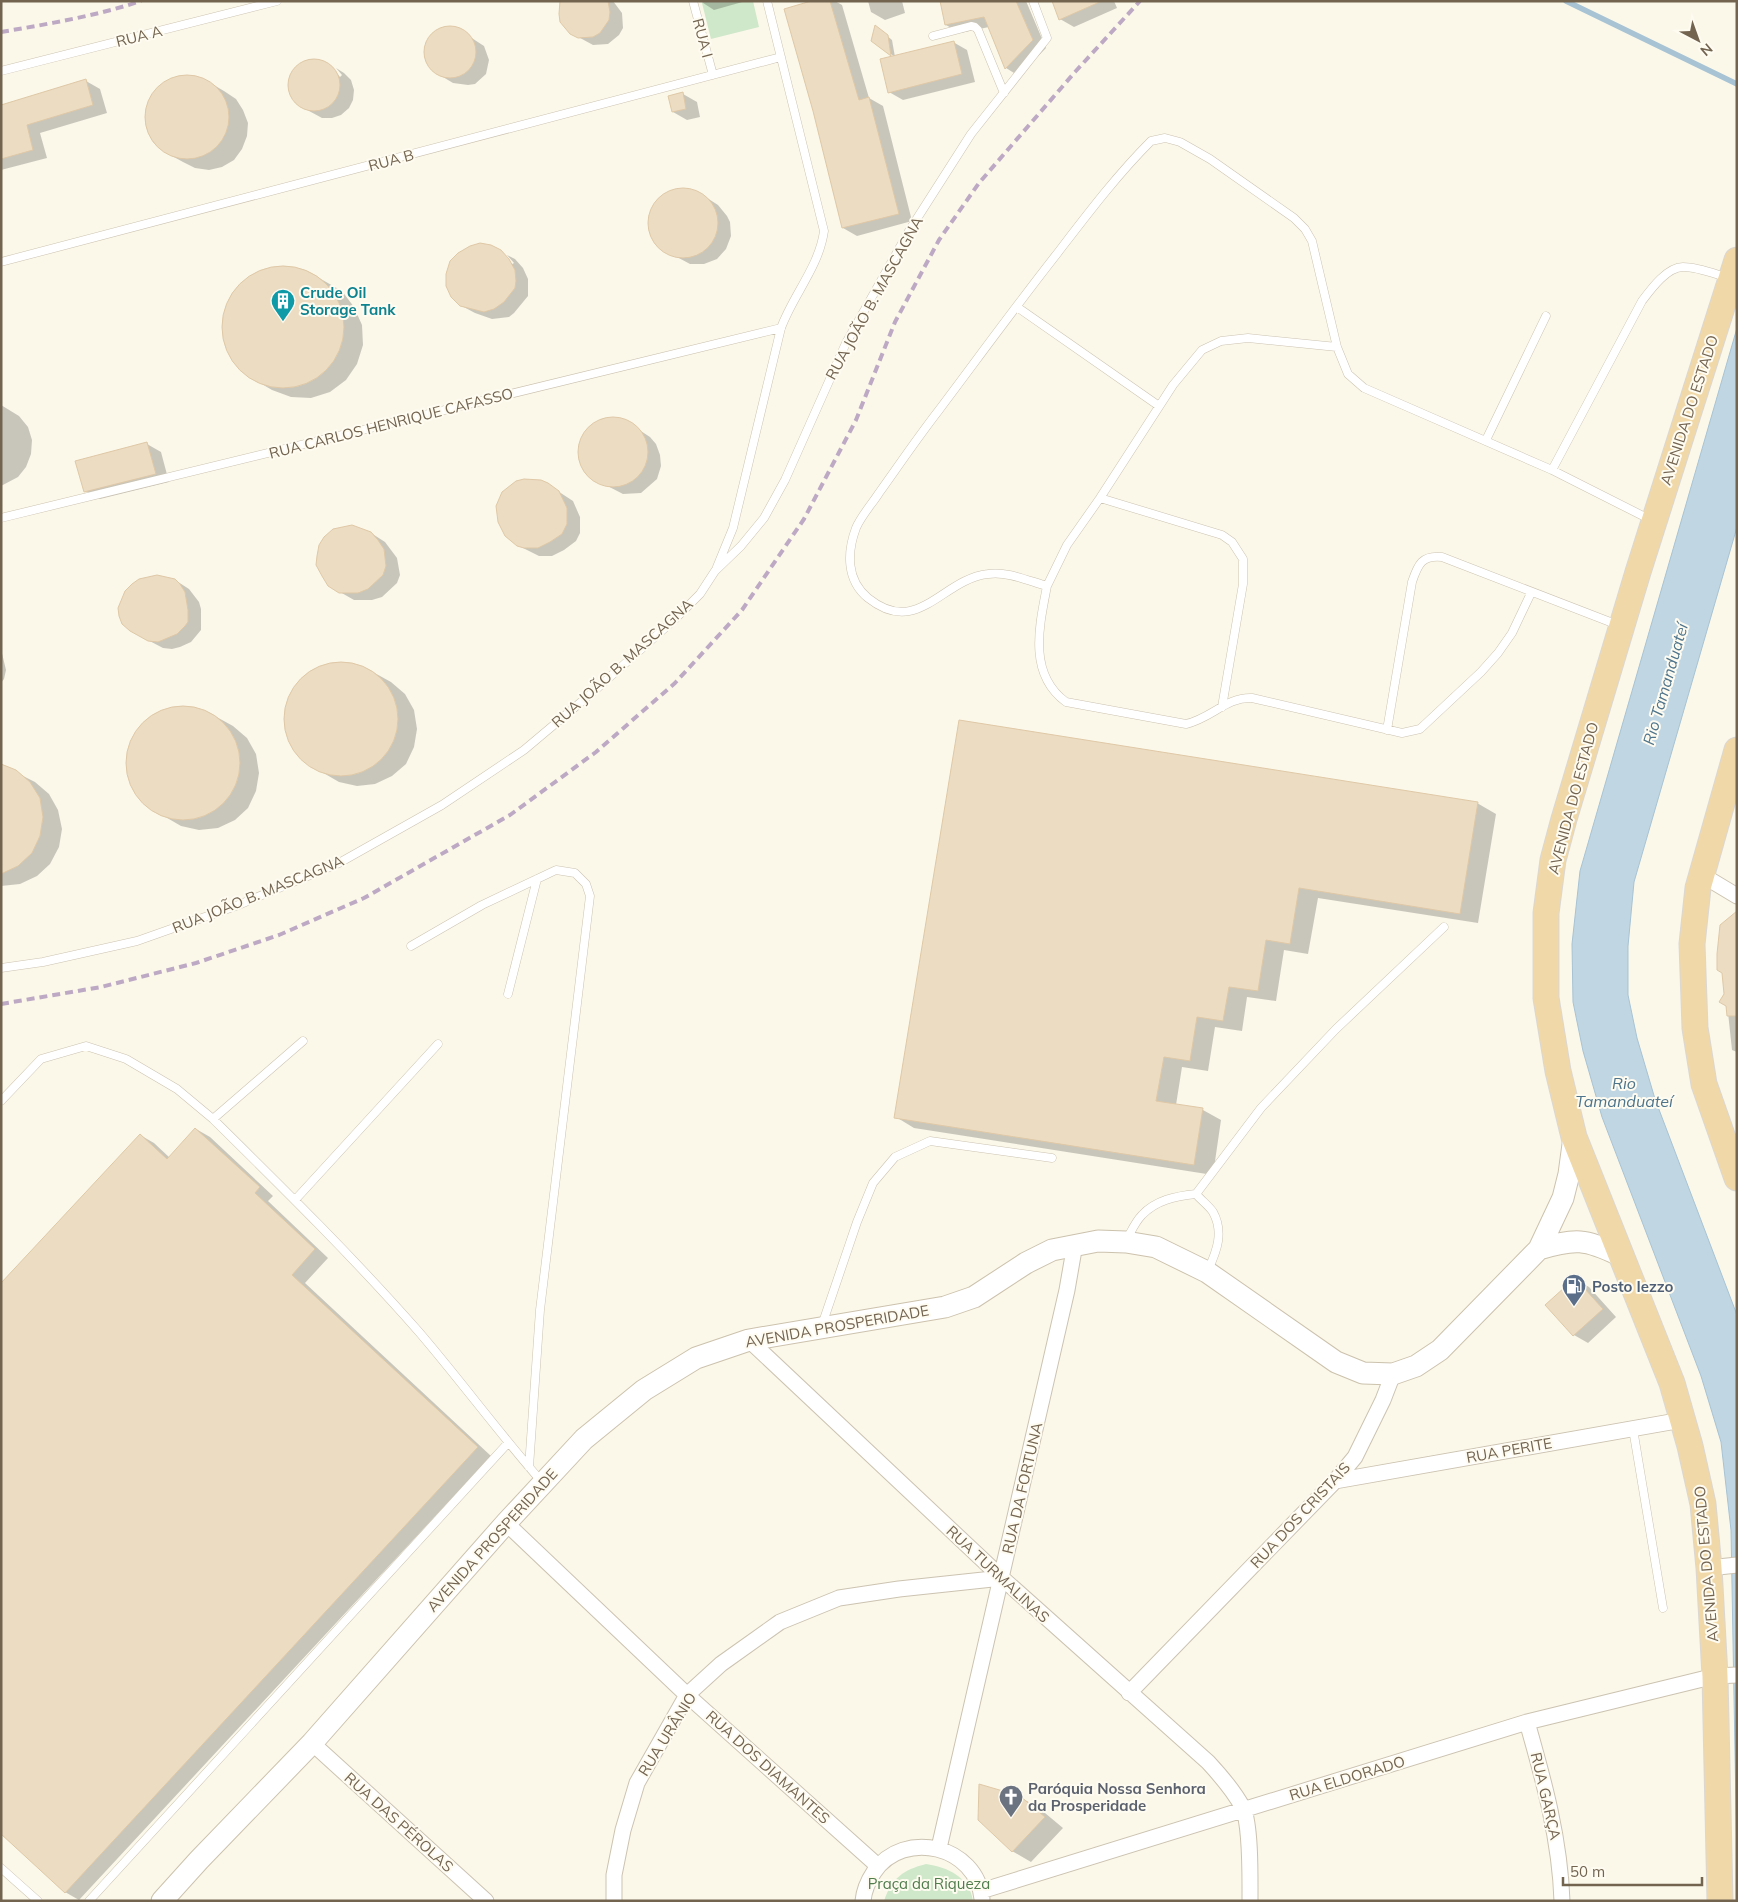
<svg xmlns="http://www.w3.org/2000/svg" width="1738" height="1902" viewBox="0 0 1738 1902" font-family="Mulish,sans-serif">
  <rect width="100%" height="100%" fill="#fbf8ea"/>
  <!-- green -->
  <path fill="#cfe8c9" d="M709,1H753L759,27L711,39L702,3Z
    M926,1864C947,1867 970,1877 973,1901H884C892,1878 903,1870 926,1864Z"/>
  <!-- water -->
  <path fill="#c0d6e3" stroke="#a7c3d4" d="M1737,328V527L1634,882L1628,946V995L1637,1038L1655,1099L1737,1315V1863L1731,1530L1721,1442L1701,1376L1602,1117L1583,1051L1573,1002L1572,944L1580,871Z"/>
  <!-- shadow -->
  <path fill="#0003" d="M563,1H613L622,13L623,28L619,35L608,44L593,45L571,33Z
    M700,1H746L714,10Z
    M815,1H835L842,5L869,98L883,106L912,221L857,236L843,228L814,111Z
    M868,1H902L905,13L885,20L871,12Z
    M941,1H1026L1046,48L1019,76L1006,68L989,27L960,33L946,25Z
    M1053,1H1114L1117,8L1074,27L1060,19Z
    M450,28L464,33L484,46L489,60L486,74L475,84L468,85L453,83L438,74L428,64L425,50L431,37L436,32Z
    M879,29L892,40L895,57L873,41Z
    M953,42L967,50L975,82L903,100L889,92Z
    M310,59L320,60L329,64L340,77L342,75L336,68L344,73L351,80L354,90L353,100L349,108L341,115L332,118H322L298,105L292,97L289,88V78L294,69L301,63Z
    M191,76L205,80L224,91L236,99L243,110L248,123L247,136L242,149L234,160L222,167L209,170L195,168L183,162L163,151L153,142L147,130L145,116L148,103L155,91L165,82L178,77Z
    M86,81L100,89L107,113L40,133L47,158L1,170V106Z
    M683,94L697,102L700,117L687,120L673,112Z
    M677,190H691L704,196L718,205L727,216L730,222L731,236L726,249L717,259L704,264H690L662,249L653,239L649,225L651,211L654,205L664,195Z
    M502,252L512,264L514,263L507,255L515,259L523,268L528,279V296L514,313L509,317L492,319L475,313L460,305Z
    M285,266L305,270L342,291L354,307L362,325L363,345L357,364L346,380L330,392L311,398L291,397L272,390L253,379L237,366L227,349L223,330L225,310L234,292L248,278L266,269Z
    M1,405L19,416L28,427L32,440L31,454L26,467L18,477L1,486Z
    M608,418L624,420L650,437L656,444L660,455L661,466L657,479L641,493L623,494L590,477L583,469L580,458L582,439L586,431L601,419Z
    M147,444L161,452L169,482L100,499L86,491Z
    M547,484L573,501L580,517V533L576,541L564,550L552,556H539L517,545Z
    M371,533L385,542L397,558L400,575L397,583L382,597L372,600H354L340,592Z
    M175,580L189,589L199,602L201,609V630L191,642L180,647L172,649L163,648L138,635Z
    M1,649L6,670L4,679L1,683Z
    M335,663L354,664L371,671L391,682L405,694L414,710L417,729L414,747L406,764L392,776L375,784L357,786L339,782L320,771L304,761L292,747L286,729L285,711L291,693L302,678L317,668Z
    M177,707L196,708L213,715L233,726L247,738L256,754L259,773L256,791L248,808L235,820L218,828L199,830L181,826L162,815L146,805L134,791L128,774L127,755L133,737L144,722L159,712Z
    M960,722L1477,803L1496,814L1478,923L1318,898L1308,954L1284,950L1276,1001L1247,997L1242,1031L1215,1027L1208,1071L1182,1067L1176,1105L1203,1110L1221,1120L1213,1175L914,1128L896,1117Z
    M1,765L35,782L49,794L58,810L62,829L59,847L50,864L37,876L20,884L1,886Z
    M1737,918V1052L1732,1050L1726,994Z
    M196,1129L210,1137L273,1196L268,1201L328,1258L305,1283L491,1456L79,1900L65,1892L140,1135L154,1143L170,1158Z
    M1575,1279L1589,1287L1616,1317L1588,1343L1574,1335L1546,1305Z
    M1020,1797L1039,1808L1063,1828L1031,1862L1012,1851Z"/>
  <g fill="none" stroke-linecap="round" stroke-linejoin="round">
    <!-- stream -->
    <path stroke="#a7c3d4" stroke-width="5.5" d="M1566,1L1737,84"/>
  </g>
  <!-- building -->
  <path fill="#ecdcc2" stroke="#dfc8a6" d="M560,1H608L610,12L609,20L600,33L593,37L578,38L570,34L560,22L559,14Z
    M811,1H830L859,100L869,97L899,214L842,228L813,111L784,9Z
    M940,1H1016L1033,40L1005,69L984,17L945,25Z
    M1052,1H1102L1059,20Z
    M875,25L888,35L891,56L871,41Z
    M424 52a26 26 0 1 1 52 0a26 26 0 1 1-52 0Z
    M954,41L962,74L888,93L880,59Z
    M288 85a26 26 0 1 1 52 0a26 26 0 1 1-52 0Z
    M145 117a42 42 0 1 1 84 0a42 42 0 1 1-84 0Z
    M86,79L93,105L27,125L33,150L1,159V105Z
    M683,92L686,109L672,112L668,96Z
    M648 223a35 35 0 1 1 70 0a35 35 0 1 1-70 0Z
    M480,243L491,245L501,250L509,259L515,270L516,281L515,288L504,302L494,309L484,312L460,306L451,297L446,286V274L450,261L458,253L470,246Z
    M222 327a61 61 0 1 1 122 0a61 61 0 1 1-122 0Z
    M578 452a35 35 0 1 1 70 0a35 35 0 1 1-70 0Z
    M147,442L156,474L84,492L75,461Z
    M524,479L541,480L548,483L559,491L567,508V524L562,534L550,542L538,548H524L517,546L505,536L498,522L496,506L502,492L516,481Z
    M352,525L371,532L378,540L384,549L386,566L383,575L368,589L358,593H339L328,586L322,576L316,565L317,556L319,545L324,537L333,529Z
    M157,575L175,579L180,584L185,592L188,610V622L185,626L177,634L158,642L148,641L130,631L122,624L119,616L118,608L125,591L132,584L139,579Z
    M284 719a57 57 0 1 1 114 0a57 57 0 1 1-114 0Z
    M126 763a57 57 0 1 1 114 0a57 57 0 1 1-114 0Z
    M959,720L1478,802L1460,914L1299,888L1290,944L1266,940L1258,991L1229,987L1223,1021L1197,1017L1190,1061L1164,1057L1156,1101L1203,1108L1194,1165L894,1118Z
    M1,764L16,770L30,782L40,798L43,817L40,836L32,853L18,866L1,874Z
    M1737,911V1016H1727L1726,1006L1719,1002L1724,994L1722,973L1717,970V954L1720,925Z
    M195,1128L260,1187L255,1193L315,1249L292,1275L478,1447L65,1893L1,1834V1283L140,1134L167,1159Z
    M1575,1278L1603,1309L1573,1336L1545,1305Z
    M979,1784L1020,1796L1045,1817L1012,1852L978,1820Z"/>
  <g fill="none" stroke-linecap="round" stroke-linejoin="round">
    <defs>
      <path id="service" d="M693,1L713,75
        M933,36L971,26L975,27L978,30L1004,93
        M1,71L277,1
        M1,262L781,57
        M1017,307L1159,406
        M1486,440L1546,316
        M1552,470L1642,301C1651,289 1667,267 1683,267C1698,267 1715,274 1729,278
        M1100,498L1173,385L1202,350L1221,341L1248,338L1337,347
        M1,518L781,328
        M717,567L733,528L781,328C793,295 819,267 824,231L767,1
        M1047,586L1067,545L1100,498L1222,535L1232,542L1243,559V584L1222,707
        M1531,593L1512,633L1498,653L1481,672L1420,729L1402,733L1252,698C1226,697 1212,718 1186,724L1066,702C1028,674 1039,627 1047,586C1029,581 1007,571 988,574C942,579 918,638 868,598C846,580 847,552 856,528C861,516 872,504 879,493C899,465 918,437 939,410C978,358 1016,306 1056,255C1086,216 1116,176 1151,141L1165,138L1180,142L1210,159L1294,218L1305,229L1312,241L1337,347L1348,374L1364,388L1552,470L1651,520
        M1387,730L1412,582C1418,564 1422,555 1442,557L1618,625
        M411,946L482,905L556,870L575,873L586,884L590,896L540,1310L529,1467
        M1,968L43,962L137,941L236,906L339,863L442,805L524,750L593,692L675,619L700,594L715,571L741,546L764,518L785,480L846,343L909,231L971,134L1047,38L1033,1
        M508,994L537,879
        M303,1041L213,1119C284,1189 354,1258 419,1332C461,1381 499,1433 542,1482
        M1,1101L41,1059L86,1046L126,1059L177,1089L213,1119
        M1196,1194L1261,1108L1336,1029L1444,927
        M295,1200L438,1044
        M1127,1239C1131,1232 1135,1222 1142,1215C1156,1200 1176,1196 1196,1194C1201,1200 1209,1206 1213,1212C1224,1232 1217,1251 1208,1270
        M822,1325L857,1222L873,1183L895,1157L930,1141L1052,1158
        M1633,1429L1663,1608
        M1,1868L38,1901
        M89,1901L508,1443"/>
      <path id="minor" d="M1702,875L1737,896
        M749,1340L1002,1578L1208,1762C1221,1776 1234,1791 1243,1808C1251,1826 1250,1879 1250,1901
        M1335,1481L1682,1420
        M506,1523L687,1695L878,1866
        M1709,1568L1737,1565
        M1129,1693L1335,1481L1355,1457L1383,1400L1393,1374
        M1527,1722C1544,1781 1560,1840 1562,1901
        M312,1743L486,1901
        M939,1848L1067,1290L1075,1244
        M981,1891L1527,1722L1715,1676L1737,1675
        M614,1901V1875L623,1830L637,1783L687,1695L721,1664L780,1622L839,1598L899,1589L1002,1578
        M863,1901C864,1890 868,1881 874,1872C904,1828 977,1846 982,1899"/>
      <path id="secondary" d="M1539,1249C1575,1238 1586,1239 1619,1255
        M162,1901L199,1860L312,1743L506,1523L584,1439L644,1390L696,1358L749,1340L945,1307L974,1297L1026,1263L1052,1250L1098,1241L1126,1242L1156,1247L1207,1272L1336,1362L1363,1373L1393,1374L1416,1366L1440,1350L1539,1249L1563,1198L1569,1174L1574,1137"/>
      <path id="trunk" d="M1737,750L1698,888L1692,944L1695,1028L1704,1084L1737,1178
        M1720,1901L1715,1676L1709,1568L1703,1504L1690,1446L1672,1383L1574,1137L1558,1071L1546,998V913L1553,860L1564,819L1638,572L1737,260"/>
    </defs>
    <!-- service casing -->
    <use href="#service" stroke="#ccc3b1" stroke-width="9"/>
    <!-- minor casing -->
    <use href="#minor" stroke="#ccc3b1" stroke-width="17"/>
    <!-- secondary casing -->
    <use href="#secondary" stroke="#ccc2ad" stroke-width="23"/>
    <!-- trunk casing -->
    <use href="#trunk" stroke="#dbd7d2" stroke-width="27"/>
    <!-- service -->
    <use href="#service" stroke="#fff" stroke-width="8"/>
    <!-- minor -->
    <use href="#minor" stroke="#fff" stroke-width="15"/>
    <!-- secondary -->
    <use href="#secondary" stroke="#fff" stroke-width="21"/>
    <!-- trunk -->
    <use href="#trunk" stroke="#f0d8a8" stroke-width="25"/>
    <!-- rail -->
    <path stroke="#bda9c4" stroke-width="4" stroke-dasharray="8 5" stroke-linecap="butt" d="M1,32C48,24 96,16 141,1
      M1,1004L101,987L196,963L279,935L364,898L510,815L596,752L675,683L742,610L804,519L856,420L895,322L939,240L979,183L1075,72L1140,1"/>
  </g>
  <!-- icons -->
  <defs>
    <symbol id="building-pin" viewBox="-11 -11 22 30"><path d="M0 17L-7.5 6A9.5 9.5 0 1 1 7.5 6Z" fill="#0f9aa8" stroke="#fefbf1"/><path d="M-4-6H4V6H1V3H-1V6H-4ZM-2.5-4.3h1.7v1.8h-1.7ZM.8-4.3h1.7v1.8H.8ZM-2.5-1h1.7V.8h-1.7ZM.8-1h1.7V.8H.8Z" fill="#fff"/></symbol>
    <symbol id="fuel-pin" viewBox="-11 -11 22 30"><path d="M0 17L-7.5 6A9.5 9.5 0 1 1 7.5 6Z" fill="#5c6f8a" stroke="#fefbf1"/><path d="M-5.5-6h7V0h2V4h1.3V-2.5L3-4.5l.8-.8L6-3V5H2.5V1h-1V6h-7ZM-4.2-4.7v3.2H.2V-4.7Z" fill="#fff"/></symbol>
    <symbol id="church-pin" viewBox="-11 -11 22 30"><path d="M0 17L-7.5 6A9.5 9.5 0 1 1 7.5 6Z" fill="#6b7280" stroke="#fefbf1"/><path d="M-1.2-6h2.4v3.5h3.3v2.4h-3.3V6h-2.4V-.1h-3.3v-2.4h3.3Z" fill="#fff"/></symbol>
  </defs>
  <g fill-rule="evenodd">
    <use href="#building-pin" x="269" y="287" width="28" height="38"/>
    <use href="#fuel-pin" x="1560" y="1272" width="28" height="38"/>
    <use href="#church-pin" x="997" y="1783" width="28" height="38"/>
  </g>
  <g text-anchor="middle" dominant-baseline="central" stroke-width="4" stroke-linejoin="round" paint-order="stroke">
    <!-- street labels -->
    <g font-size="15" fill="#736450" stroke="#fefbf1">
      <text transform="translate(139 36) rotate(-14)">RUA A</text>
      <text transform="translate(703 38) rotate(75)">RUA I</text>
      <text transform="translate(391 160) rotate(-15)">RUA B</text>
      <text transform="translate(874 298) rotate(-61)">RUA JOÃO B. MASCAGNA</text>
      <text transform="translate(1689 410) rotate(-72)">AVENIDA DO ESTADO</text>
      <text transform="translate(391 423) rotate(-14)">RUA CARLOS HENRIQUE CAFASSO</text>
      <text transform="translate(622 663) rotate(-42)">RUA JOÃO B. MASCAGNA</text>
      <text transform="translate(1573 798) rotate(-75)">AVENIDA DO ESTADO</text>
      <text transform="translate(258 894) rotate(-22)">RUA JOÃO B. MASCAGNA</text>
      <text transform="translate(837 1326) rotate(-10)">AVENIDA PROSPERIDADE</text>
      <text transform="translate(1509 1450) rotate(-10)">RUA PERITE</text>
      <text transform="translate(1022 1488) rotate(-77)">RUA DA FORTUNA</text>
      <text transform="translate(1300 1515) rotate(-47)">RUA DOS CRISTAIS</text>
      <text transform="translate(492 1540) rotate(-48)">AVENIDA PROSPERIDADE</text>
      <text transform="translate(1706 1564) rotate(-95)">AVENIDA DO ESTADO</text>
      <text transform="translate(998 1574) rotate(43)">RUA TURMALINAS</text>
      <text transform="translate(667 1734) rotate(-58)">RUA URÂNIO</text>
      <text transform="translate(768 1767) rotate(42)">RUA DOS DIAMANTES</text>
      <text transform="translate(1347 1778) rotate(-17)">RUA ELDORADO</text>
      <text transform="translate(1546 1796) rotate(77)">RUA GARÇA</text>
      <text transform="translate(399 1822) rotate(42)">RUA DAS PÉROLAS</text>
    </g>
    <!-- culture labels -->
    <g font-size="15" font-weight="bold" fill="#0d838f" stroke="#fefbf1" text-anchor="start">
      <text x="300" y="292">Crude Oil<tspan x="300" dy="17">Storage Tank</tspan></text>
    </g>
    <!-- service labels -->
    <g font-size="15" font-weight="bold" fill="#4e5e75" stroke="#fefbf1" text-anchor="start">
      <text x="1592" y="1286">Posto Iezzo</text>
    </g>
    <!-- worship labels -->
    <g font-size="15" font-weight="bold" fill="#5b616d" stroke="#fefbf1" text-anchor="start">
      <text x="1028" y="1788">Paróquia Nossa Senhora<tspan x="1028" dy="17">da Prosperidade</tspan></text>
    </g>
    <!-- park labels -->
    <g font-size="15" fill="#507d4c" stroke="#fefbf1">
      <text x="929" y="1883">Praça da Riqueza</text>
    </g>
    <!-- water labels -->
    <g font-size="16" font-style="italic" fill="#4e748b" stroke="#fefbf1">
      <text transform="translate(1665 684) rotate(-74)">Rio Tamanduateí</text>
      <text x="1624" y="1083">Rio<tspan x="1624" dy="18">Tamanduateí</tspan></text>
    </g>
  </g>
  <!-- border -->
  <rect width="1738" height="1902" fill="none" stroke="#736450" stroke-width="5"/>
  <!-- north arrow -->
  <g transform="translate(1698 40) rotate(139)" stroke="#fefbf1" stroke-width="4" paint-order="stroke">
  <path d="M0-4L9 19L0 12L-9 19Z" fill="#736450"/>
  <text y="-8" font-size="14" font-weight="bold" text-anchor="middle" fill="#736450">N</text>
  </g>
  <!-- scale -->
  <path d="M1563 1877v8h139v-8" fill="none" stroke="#736450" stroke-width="2.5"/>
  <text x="1570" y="1877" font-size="15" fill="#736450" stroke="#fefbf1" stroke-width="4" paint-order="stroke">50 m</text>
</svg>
